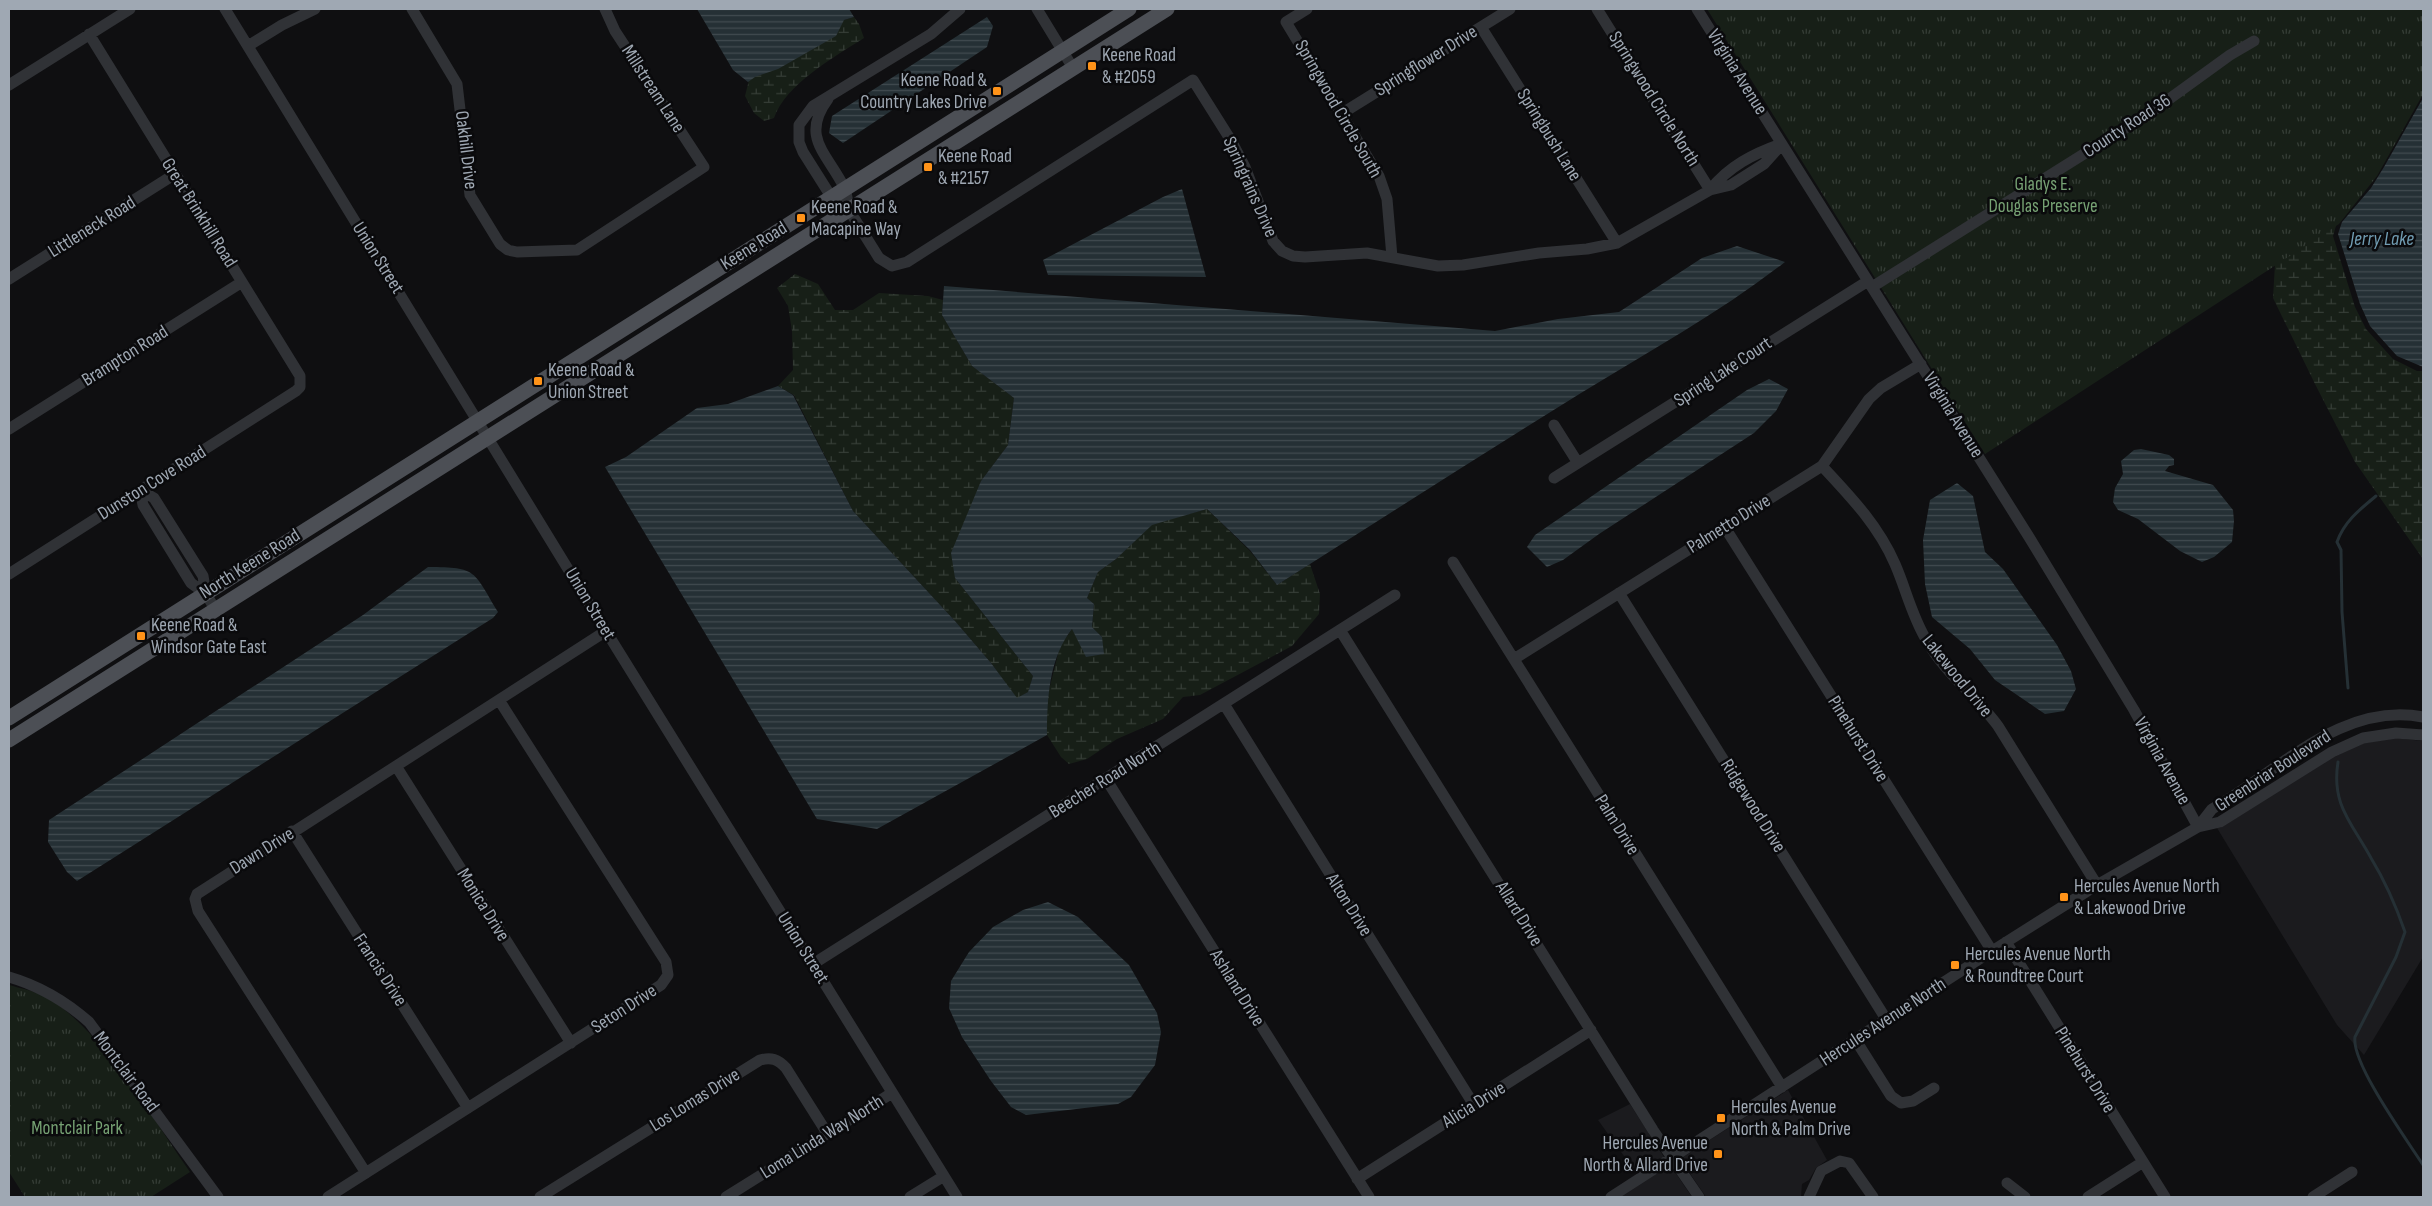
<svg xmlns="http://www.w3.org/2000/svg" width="2432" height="1206" viewBox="0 0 2432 1206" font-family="'Sofia Sans Condensed',sans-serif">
  <defs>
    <pattern id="wetland-marsh" width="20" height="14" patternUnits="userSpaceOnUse" patternTransform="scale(1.25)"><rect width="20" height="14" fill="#171f17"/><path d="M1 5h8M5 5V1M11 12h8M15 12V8" fill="none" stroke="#353d36"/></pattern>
    <pattern id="park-tufts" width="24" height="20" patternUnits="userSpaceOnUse" patternTransform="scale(1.25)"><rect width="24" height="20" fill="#171f17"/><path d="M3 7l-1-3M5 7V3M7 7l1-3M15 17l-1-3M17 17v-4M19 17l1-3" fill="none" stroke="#353d36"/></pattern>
    <pattern id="water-rules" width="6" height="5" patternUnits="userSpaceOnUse" patternTransform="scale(1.25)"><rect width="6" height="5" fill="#253035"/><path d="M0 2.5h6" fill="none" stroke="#414b50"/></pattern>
  </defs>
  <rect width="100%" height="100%" fill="#0f0f11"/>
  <!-- built -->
  <path fill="#1b1b1e" d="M2395,738L2423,741V957L2364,1055L2337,1025L2217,828L2222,827L2334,757L2364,743Z
    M1788,1090L1827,1160L1816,1168L1809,1180L1802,1184L1801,1197H1706L1680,1159Z
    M1630,1104L1664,1157L1637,1174L1598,1120Z
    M1670,1165L1692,1197H1621Z"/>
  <!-- wetland -->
  <path fill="url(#wetland-marsh)" d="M2423,9V84L2338,219L2333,236L2355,307L2366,329L2393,359L2417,371H2423V559L2355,462L2315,384L2273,298L2275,264Z
    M854,17L859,24L864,38C834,57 786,84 774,118L764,121L754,113L745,96L749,80L844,20Z
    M795,274L818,284L835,310H853L879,293L928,296L943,300L942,315L972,366L1014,398L1008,445L981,481L955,578L1033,676L1028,692L1017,699L991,663L955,621L853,511L794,395L778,386L793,370L792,331L788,306L777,288Z
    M1207,509L1250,551L1277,585L1310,564L1320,594L1319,614L1292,646L1200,695L1183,697L1163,719L1117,739L1087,759L1069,764L1061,757L1047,735V698L1060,646L1072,629L1102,637L1092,627L1094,604L1087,598L1098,572L1116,559L1152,524Z"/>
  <!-- park -->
  <path fill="url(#park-tufts)" d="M1707,9H2423L2422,96L2377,176L2339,224L1985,454Z
    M9,985C19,988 31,990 42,995C97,1022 154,1121 190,1172L151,1197H25L9,1172Z"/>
  <!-- water -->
  <path fill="url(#water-rules)" d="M697,9H849L854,17L844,20L836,36L778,69L755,77L748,82L733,70Z
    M987,17L993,26L987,47L843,143L829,133L832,116Z
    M2423,98V367L2397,356L2370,326L2360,304L2338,234L2342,222L2371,188L2384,167Z
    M1182,189L1206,277L1048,275L1043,260L1163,197Z
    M1737,246L1785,262C1721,312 1650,351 1581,393C1479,456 1378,521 1277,585L1250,550L1207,509L1152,525L1116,559L1098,572L1087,598L1094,604L1092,627L1102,637L1104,654L1086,657L1072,629C1049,658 1047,699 1047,735L877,829L817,819L605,467L626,457L697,408L728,404L778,386L793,395L853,511L955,621L991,663L1017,698L1028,692L1033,676L955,578L951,553L981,481L1008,445L1014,398L972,366L942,315L944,286L1495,331L1558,319L1619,312L1702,258Z
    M1769,379L1788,389L1776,411L1754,433L1599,534L1563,560L1547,567L1527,547L1535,535L1747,390Z
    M2141,449L2169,455L2174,459V465L2169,466L2165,471L2213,485L2233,510L2234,521L2232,542L2214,557L2202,562L2180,551L2138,519L2118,510L2113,502L2115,488L2123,474L2121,461L2134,450Z
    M1957,483L1973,496L1985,552L2003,569L2057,645L2071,671L2076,689L2064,711L2045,714L1995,680L1970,649L1932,617L1925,584L1923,540L1930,500Z
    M428,567C478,567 473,571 498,612L493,618L77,881L67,872L48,842L49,820L363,615Z
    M1048,902L1078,917L1129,965L1157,1013L1161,1032L1155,1065L1131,1097L1118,1104L1026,1115L1011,1107L991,1081L962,1037L949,1008L951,981L969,952L993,927L1023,910Z"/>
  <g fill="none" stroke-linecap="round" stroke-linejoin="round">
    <!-- stream -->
    <path stroke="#253035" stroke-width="3" d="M2348,688L2342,612L2341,550L2337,542C2344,522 2359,510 2376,496
      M2338,762C2331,805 2352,823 2371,858C2385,881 2396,906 2405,932L2396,957L2355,1037C2351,1063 2407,1140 2423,1165"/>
    <!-- minor -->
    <path stroke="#303236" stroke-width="11" d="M225,9L606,631L957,1197
      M412,9L457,84L470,195L500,244L508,250L517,252L577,250L704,167L615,31L605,9
      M960,9L931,34L813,106L799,125V142L803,152L832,198L849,210L879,258L892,266L907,262L1193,80L1232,142L1245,167L1273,241L1282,251L1293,256L1305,257L1367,253L1438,266L1463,265L1539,253L1587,249L1617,243L1710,190L1731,185L1764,164L1782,144
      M1037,9L1073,68
      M1307,9L1286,22L1379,176L1387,199L1392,257
      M1597,9L1710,190
      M1697,9L2029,537L2134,710L2198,827
      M1481,27L1617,243
      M248,46L282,25L315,9
      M9,85L130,9
      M828,99C800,137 827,153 844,187C847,193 848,203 849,210
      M1341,114L1510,9
      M1710,190C1729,166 1753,154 1781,144
      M9,279L175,174
      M1872,287L2154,110L2230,55L2254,41
      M1554,425L1578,463
      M9,429L242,282
      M1822,466C1850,496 1878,525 1895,564C1906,589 1912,617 1927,641C1945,673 1976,696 1998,726L2097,885
      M1554,478L1868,281
      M140,490L143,505L191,583L206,594L215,609
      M140,490L154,498L203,576L206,594
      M1724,526L1992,951
      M1453,562L1782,1087
      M9,574L296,391L300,387V376L89,34
      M1619,593L1886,1019
      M1340,630L1653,1130L1699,1197
      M1514,659L1822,466L1869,399L1881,388L1921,364
      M1224,704L1474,1105
      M396,766L571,1043
      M1106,779L1369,1197
      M2198,827L2212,809C2277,773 2341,701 2423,717
      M292,831L468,1108
      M2006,942L2165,1197
      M813,964L1395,595
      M9,977C40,986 64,1000 89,1022L218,1197
      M1855,1039L1891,1096L1901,1103L1913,1101L1934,1088
      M366,1173L198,911L195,899L197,894L606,631
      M1357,1179L1591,1030
      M2007,1183L2025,1197
      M328,1197L661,985L668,975L666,962L499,700
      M540,1197L760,1060C771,1057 778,1059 786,1068L827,1133
      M726,1197L892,1093
      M910,1197L944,1176
      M1611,1197L1992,951L2097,885L2198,827L2220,822L2332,752L2363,738L2396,733L2423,735
      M1809,1197L1821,1171L1840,1161L1849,1163L1873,1197
      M2088,1197L2143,1162
      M2313,1197L2352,1172"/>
    <!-- major -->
    <path stroke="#4c4f55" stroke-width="15" d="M9,718L1129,9
      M9,740L1167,9"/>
  </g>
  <!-- markers -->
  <g fill="#ff9319" stroke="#0a0a0c" stroke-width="2">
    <rect x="1087" y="61" width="10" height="10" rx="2.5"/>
    <rect x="992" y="86" width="10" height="10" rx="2.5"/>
    <rect x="923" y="162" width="10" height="10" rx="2.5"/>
    <rect x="796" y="213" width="10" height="10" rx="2.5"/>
    <rect x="533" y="376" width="10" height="10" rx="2.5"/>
    <rect x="136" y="631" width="10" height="10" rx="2.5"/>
    <rect x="2059" y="892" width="10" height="10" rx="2.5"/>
    <rect x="1950" y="960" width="10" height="10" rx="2.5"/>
    <rect x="1716" y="1113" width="10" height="10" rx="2.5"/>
    <rect x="1713" y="1149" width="10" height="10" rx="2.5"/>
  </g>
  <g text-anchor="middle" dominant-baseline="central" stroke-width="5" stroke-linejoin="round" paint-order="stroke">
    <!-- poi labels -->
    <g font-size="19" fill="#9fa8b3" stroke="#0a0a0c" text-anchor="start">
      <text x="1102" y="55">Keene Road<tspan x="1102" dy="22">&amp; #2059</tspan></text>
      <text x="987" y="80" text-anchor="end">Keene Road &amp;<tspan x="987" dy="22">Country Lakes Drive</tspan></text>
      <text x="938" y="156">Keene Road<tspan x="938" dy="22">&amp; #2157</tspan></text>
      <text x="811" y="207">Keene Road &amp;<tspan x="811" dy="22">Macapine Way</tspan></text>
      <text x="548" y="370">Keene Road &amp;<tspan x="548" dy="22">Union Street</tspan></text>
      <text x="151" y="625">Keene Road &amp;<tspan x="151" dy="22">Windsor Gate East</tspan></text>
      <text x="2074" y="886">Hercules Avenue North<tspan x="2074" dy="22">&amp; Lakewood Drive</tspan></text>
      <text x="1965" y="954">Hercules Avenue North<tspan x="1965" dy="22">&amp; Roundtree Court</tspan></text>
      <text x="1731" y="1107">Hercules Avenue<tspan x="1731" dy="22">North &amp; Palm Drive</tspan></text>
      <text x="1708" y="1143" text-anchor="end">Hercules Avenue<tspan x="1708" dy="22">North &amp; Allard Drive</tspan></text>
    </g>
    <!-- street labels -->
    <g font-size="19" fill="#9fa8b3" stroke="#0a0a0c">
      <text transform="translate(1426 61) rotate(-32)">Springflower Drive</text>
      <text transform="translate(1737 72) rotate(58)">Virginia Avenue</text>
      <text transform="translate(653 89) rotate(57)">Millstream Lane</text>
      <text transform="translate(1654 99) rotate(58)">Springwood Circle North</text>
      <text transform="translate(1338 109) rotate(60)">Springwood Circle South</text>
      <text transform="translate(2127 126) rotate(-33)">County Road 36</text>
      <text transform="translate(1549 135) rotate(58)">Springbush Lane</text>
      <text transform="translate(466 150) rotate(83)">Oakhill Drive</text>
      <text transform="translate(1250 187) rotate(66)">Springrains Drive</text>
      <text transform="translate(199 213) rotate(58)">Great Brinkhill Road</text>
      <text transform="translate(92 227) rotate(-32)">Littleneck Road</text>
      <text transform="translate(754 246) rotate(-32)">Keene Road</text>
      <text transform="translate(378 258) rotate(58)">Union Street</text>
      <text transform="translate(125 356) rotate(-32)">Brampton Road</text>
      <text transform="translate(1723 372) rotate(-33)">Spring Lake Court</text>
      <text transform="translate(1953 415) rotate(58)">Virginia Avenue</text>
      <text transform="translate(152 483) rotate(-32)">Dunston Cove Road</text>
      <text transform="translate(1729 524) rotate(-32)">Palmetto Drive</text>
      <text transform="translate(250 564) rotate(-32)">North Keene Road</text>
      <text transform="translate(590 604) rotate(59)">Union Street</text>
      <text transform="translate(1957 676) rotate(51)">Lakewood Drive</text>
      <text transform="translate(1858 739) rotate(58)">Pinehurst Drive</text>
      <text transform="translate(2162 761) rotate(61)">Virginia Avenue</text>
      <text transform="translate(2273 771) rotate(-33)">Greenbriar Boulevard</text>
      <text transform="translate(1105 780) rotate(-32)">Beecher Road North</text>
      <text transform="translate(1753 806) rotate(58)">Ridgewood Drive</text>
      <text transform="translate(1617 825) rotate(58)">Palm Drive</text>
      <text transform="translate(262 851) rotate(-32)">Dawn Drive</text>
      <text transform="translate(483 905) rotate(58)">Monica Drive</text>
      <text transform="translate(1349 905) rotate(58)">Alton Drive</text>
      <text transform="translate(1519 914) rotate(58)">Allard Drive</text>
      <text transform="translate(803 948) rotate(58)">Union Street</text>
      <text transform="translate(380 970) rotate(57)">Francis Drive</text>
      <text transform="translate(1237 988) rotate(58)">Ashland Drive</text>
      <text transform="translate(624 1009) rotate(-33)">Seton Drive</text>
      <text transform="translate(1883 1022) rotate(-33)">Hercules Avenue North</text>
      <text transform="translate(2085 1070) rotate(58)">Pinehurst Drive</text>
      <text transform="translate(126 1072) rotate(53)">Montclair Road</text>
      <text transform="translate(695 1100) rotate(-32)">Los Lomas Drive</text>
      <text transform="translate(1474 1105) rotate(-32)">Alicia Drive</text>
      <text transform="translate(822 1137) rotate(-32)">Loma Linda Way North</text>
    </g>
    <!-- park labels -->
    <g font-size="19" fill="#76a173" stroke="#0a0a0c">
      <text x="2043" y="184">Gladys E.<tspan x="2043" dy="22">Douglas Preserve</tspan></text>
      <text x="77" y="1128">Montclair Park</text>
    </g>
    <!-- water labels -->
    <g font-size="20" font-style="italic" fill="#719db3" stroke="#0a0a0c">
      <text x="2382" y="239">Jerry Lake</text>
    </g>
  </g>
  <!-- border -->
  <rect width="2432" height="1206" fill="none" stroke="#9fa8b3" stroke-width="20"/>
</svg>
